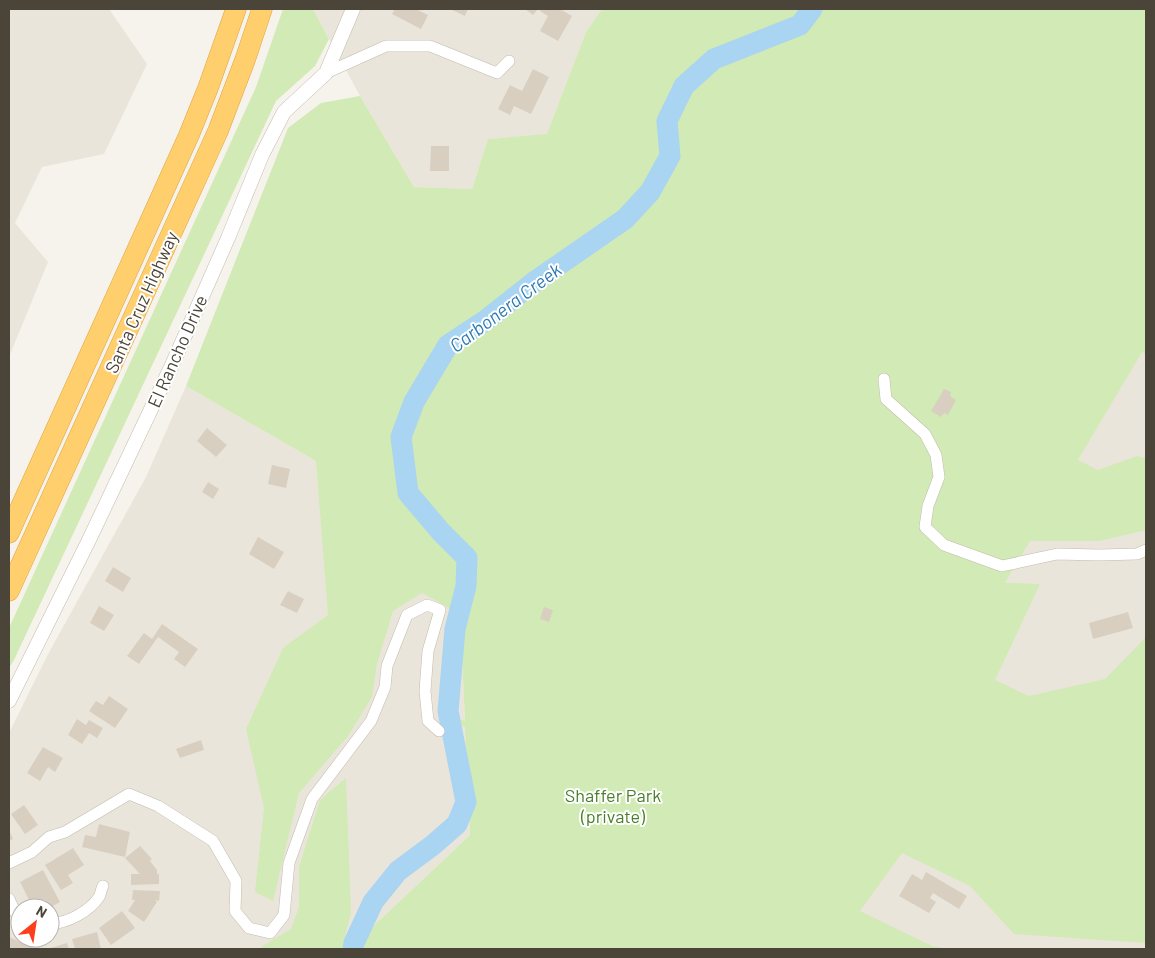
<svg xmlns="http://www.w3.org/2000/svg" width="1155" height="958" viewBox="0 0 1155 958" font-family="Barlow,sans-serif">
  <rect width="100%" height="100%" fill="#f6f3ec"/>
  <!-- residential -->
  <path fill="#eae5da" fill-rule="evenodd" d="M9,9H109L147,64L104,154L42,167L15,223L48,262L9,357Z
    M313,9H602L586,32L547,135L488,139L472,189L414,187L360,96Z
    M1146,344V949H791L976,632Z
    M186,386L457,542L470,835L366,933L364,949H9V733L47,656L146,477ZM20,908H50V938H20Z"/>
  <!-- green -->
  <path fill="#d2eab5" d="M283,9H313L329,39L315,66L276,101L14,660L9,668V628L256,87Z
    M602,9H1146V354L1142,352L1078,460L1098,470L1137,456L1146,458V530L1099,541H1030L1005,583L1040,584L995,680L1029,696L1105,679L1146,637V943L1014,934L970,886L902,853L860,911L932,946L948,949H364L366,933L470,835L465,727L458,724L457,718L465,721L460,614L422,593L393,611L377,664L372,697L348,736L299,793L273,901L255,892L264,808L246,729L283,648L328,615L316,461L186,386L288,128L321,103L360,96L414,187L472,189L488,139L547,134L586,32Z
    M346,778L351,913L342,949H261V947L291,929L299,907V867L320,800Z"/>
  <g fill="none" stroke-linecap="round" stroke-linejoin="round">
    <!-- river -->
    <path stroke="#a9d4f2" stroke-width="21" d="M353,949L354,943L373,902L398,871L433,845L457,824L466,802L448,711L455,629L466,586L467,558L441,532L408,493L401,437L414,402L448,345L486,320L534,282L625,219L650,192L670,156L667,121L684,86L714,59L800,25L812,9"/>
  </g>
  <!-- building -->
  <path fill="#d8cfc1" d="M395,9H416L428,15L421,29L392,14Z
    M450,9H468L465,16Z
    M525,9H538L533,15Z
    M541,9H560L572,16L558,41L540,31L548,16L540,11Z
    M533,69L549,77L531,114L514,106L510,115L498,109L510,85L522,91Z
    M431,146H449V171H430Z
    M944,389L951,392L950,396L956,400L948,415L944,413L941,417L931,411Z
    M207,428L227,445L216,457L197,441Z
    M272,465L290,469L286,488L268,484Z
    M208,482L219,489L213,499L202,492Z
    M258,537L284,552L274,569L249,554Z
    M113,567L131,578L123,592L105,581Z
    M288,591L304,599L297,613L280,605Z
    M99,606L114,615L104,631L90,623Z
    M544,607L553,610L549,622L540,619Z
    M1128,612L1133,628L1093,639L1089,623Z
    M162,624L198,649L185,667L174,659L179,652L158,637L139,664L127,656L144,633L152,639Z
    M109,696L128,709L115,728L89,711L96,701L103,705Z
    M77,719L86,725L89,720L103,728L97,738L89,733L82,744L68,735Z
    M201,740L204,750L180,758L176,749Z
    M43,747L63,758L55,772L48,767L40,781L27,773Z
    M24,805L38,825L25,834L11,814Z
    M99,824L130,832L125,857L82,847L85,835L96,837Z
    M9,830L13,839L9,841Z
    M140,846L152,859L150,861L157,870V874H159V884L131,885V874H140L125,858Z
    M73,848L84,865L68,875L73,883L61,890L45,865Z
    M43,870L60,902L49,908H45L43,904L33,908L20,882Z
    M926,872L967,896L959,909L933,893L930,898L936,902L929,913L899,896L912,874L922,880Z
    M133,890L160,891L159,901L155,900L157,902L144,922L128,911L135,900H132Z
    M122,911L135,928L111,945L99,928Z
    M97,932L101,949H75L72,939Z
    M9,937L37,949H9Z
    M67,943L69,949H47Z"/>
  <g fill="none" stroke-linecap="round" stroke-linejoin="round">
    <defs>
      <path id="minor" d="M326,73L386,46H430L497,73L509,61
        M884,379L886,399L925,434L936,455L939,477L928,506L925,527L944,545L1002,566L1057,554L1099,555L1137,554L1146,550
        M9,863L32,852L49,837L65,832L129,794L158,806L213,841L236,881L235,911L249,928L270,933L284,915L289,863L312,799L371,721L385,687L387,666L407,615L427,605L440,610L428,651L425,691L428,721L439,731
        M9,899L15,912L20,914
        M50,924C67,923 89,912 99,897C101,894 101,889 103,886"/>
      <path id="tertiary" d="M9,701L89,540L172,365L228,238L262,155L284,112L326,73L353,9"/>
      <path id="motorway" d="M9,533L189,135L208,88L236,9
        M9,591L218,131L245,60L262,9"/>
    </defs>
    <!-- minor casing -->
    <use href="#minor" stroke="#c2bbae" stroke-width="12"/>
    <!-- tertiary casing -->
    <use href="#tertiary" stroke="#c2bbae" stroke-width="15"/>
    <!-- motorway casing -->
    <use href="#motorway" stroke="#e0a43c" stroke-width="21"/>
    <!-- minor -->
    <use href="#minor" stroke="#fff" stroke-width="11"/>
    <!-- tertiary -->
    <use href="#tertiary" stroke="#fff" stroke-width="14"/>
    <!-- motorway -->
    <use href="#motorway" stroke="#ffcf6e" stroke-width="20"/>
  </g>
  <g text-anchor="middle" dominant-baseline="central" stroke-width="4" stroke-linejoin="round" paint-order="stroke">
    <!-- street labels -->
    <g font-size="18" fill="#4b4439" stroke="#fff">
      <text transform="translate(141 302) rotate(-66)">Santa Cruz Highway</text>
      <text transform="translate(177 351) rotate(-66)">El Rancho Drive</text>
    </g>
    <!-- park labels -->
    <g font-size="18" fill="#4a7f2a" stroke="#fff">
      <text x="613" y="795">Shaffer Park<tspan x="613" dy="21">(private)</tspan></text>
    </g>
    <!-- water labels -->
    <g font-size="19" font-style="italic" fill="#2e7ab2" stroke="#fff">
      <text transform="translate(505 307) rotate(-37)">Carbonera Creek</text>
    </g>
  </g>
  <!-- border -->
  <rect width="1155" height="958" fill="none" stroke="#4b4439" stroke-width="20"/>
  <!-- north arrow -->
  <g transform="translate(35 923) rotate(30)"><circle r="24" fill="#ffffff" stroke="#b7b4b0"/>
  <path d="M0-4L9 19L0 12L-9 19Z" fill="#fc3f1d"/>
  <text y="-8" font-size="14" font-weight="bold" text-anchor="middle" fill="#4b4439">N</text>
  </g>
</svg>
